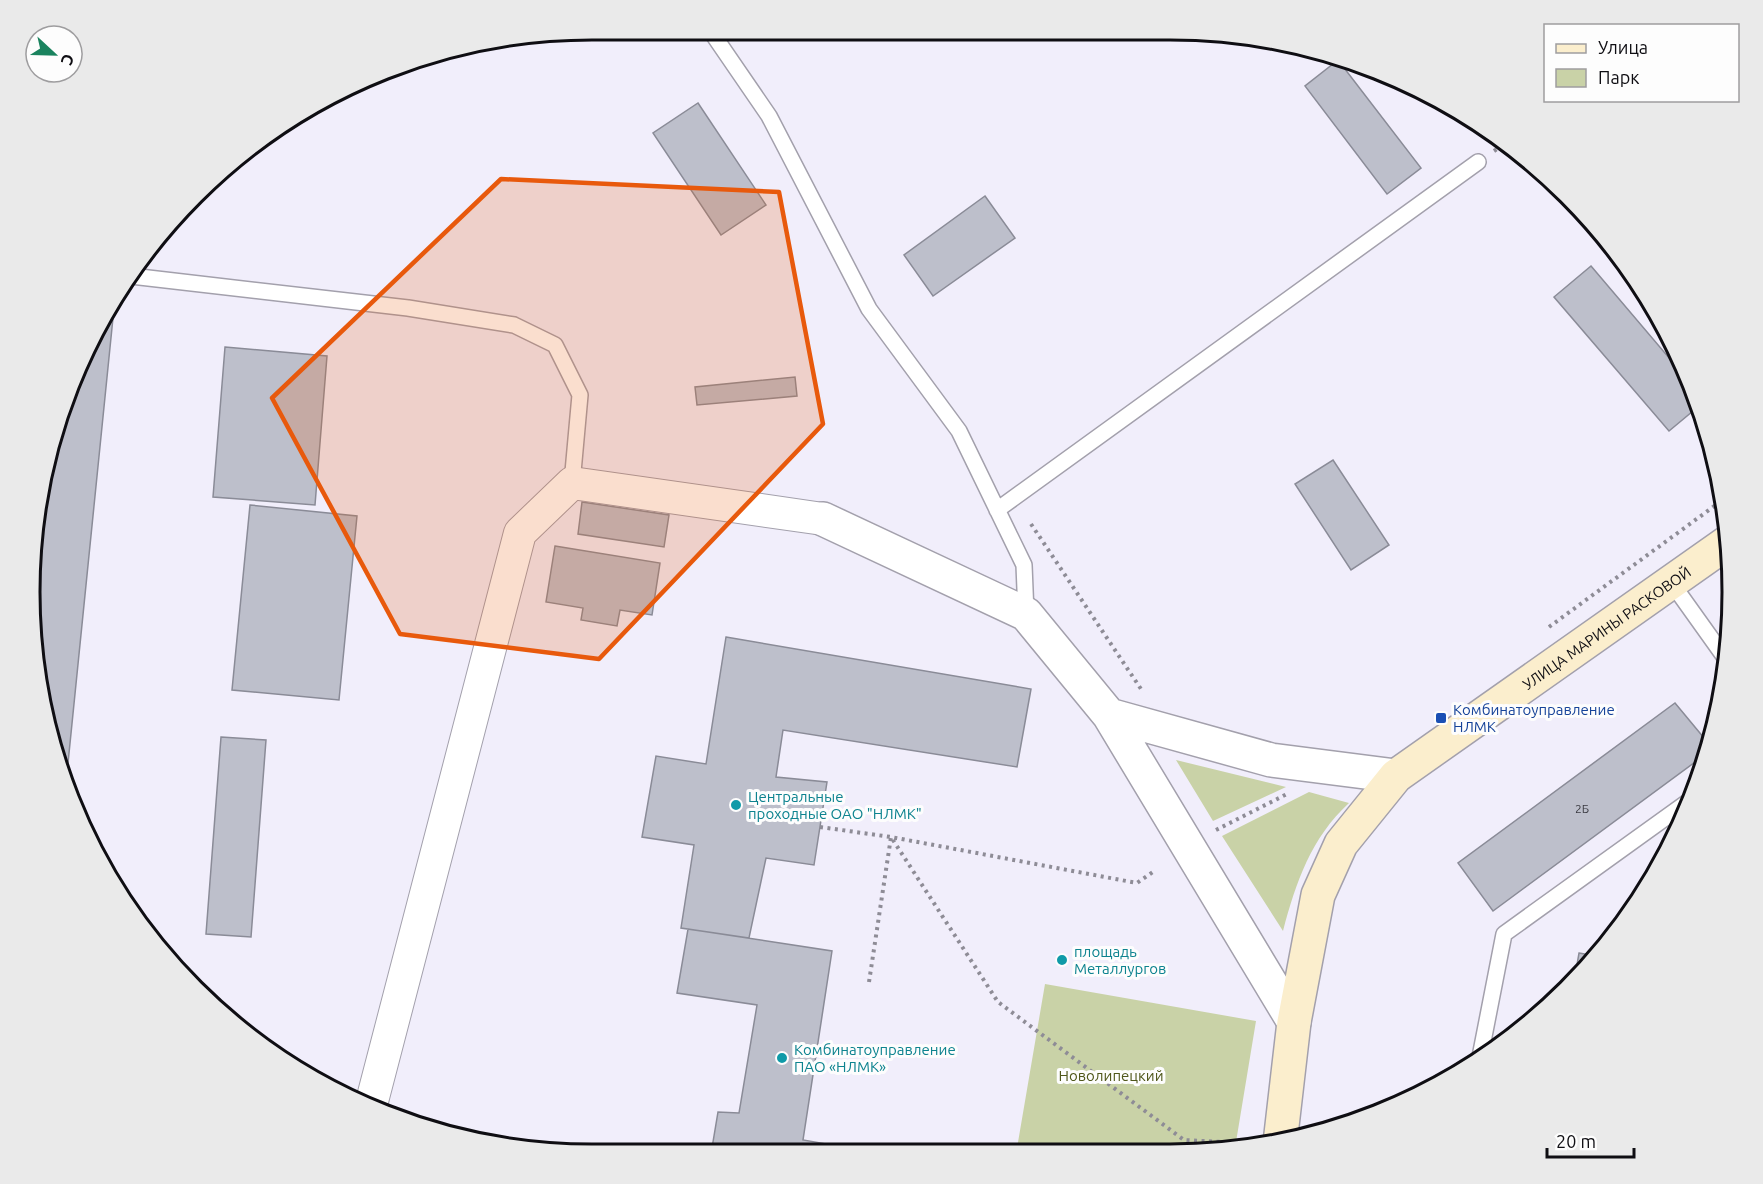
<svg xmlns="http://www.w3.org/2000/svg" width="1763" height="1184" viewBox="0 0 1763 1184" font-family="Ubuntu,sans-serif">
  <rect width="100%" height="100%" fill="#f1eefb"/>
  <!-- green -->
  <path fill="#c9d2a7" d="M1176,760L1286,787L1213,821Z
    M1309,792L1349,803C1311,838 1296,882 1283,931L1222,836Z
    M1045,984L1256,1021L1235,1148L1171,1154H1016Z"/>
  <!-- building -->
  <path fill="#bdbfcb" stroke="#8a8b97" stroke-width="1.5" d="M1338,60L1421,168L1387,194L1305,86Z
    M698,103L766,205L721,235L653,133Z
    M985,196L1015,238L933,296L904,255Z
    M1591,266L1693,386L1699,406L1669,431L1554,297Z
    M114,308L67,773L41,702L31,555L73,377Z
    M225,347L327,356L315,505L213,497Z
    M795,377L797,396L697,405L695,387Z
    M1333,460L1389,545L1351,570L1295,484Z
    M582,502L669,515L664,547L578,534Z
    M250,505L357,516L339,700L232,690Z
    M555,546L660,563L652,615L620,610L617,626L581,620L583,608L546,602Z
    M726,637L1031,689L1017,767L783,730L776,777L827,782L814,865L766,858L749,938L681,928L694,845L642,837L656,756L706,764Z
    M1675,703L1709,744L1706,754L1493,911L1458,863Z
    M221,737L266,740L251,937L206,934Z
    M688,929L832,951L803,1140L861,1150L860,1154H711L718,1112L739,1113L757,1005L677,993Z
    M1579,953L1596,956L1574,982Z"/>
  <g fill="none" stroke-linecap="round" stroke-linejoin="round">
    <defs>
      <path id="service" d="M710,30L769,116L869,309L959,431L1024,565L1026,614
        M131,276L408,308L514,325L555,345L580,395L572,483
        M997,510L1478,162
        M1671,582L1726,659
        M1479,1062L1504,934L1693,798"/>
      <path id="minor" d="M371,1105L520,533L572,483L823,519"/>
      <path id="tertiary" d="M823,519L1026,614L1109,715L1294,1022
        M1109,715L1271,760L1396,776"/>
      <g id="secondary">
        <path id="s1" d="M1280,1143L1294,1022L1318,895L1341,844L1396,776L1728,542"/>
      </g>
    </defs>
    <!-- service casing -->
    <use href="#service" stroke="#a3a0ac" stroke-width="18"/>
    <!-- minor casing -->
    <use href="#minor" stroke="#a3a0ac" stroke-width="34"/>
    <!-- tertiary casing -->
    <use href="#tertiary" stroke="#a3a0ac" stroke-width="36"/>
    <!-- secondary casing -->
    <use href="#secondary" stroke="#a3a0ac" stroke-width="36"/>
    <!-- path -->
    <path stroke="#8e8c96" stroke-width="4" stroke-dasharray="3 4.5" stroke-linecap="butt" d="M1494,151L1501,146
      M1031,524L1141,689
      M1549,627L1724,499
      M820,827L891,837L998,1002L1184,1140L1244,1143L1243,1147
      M1216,830L1287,794
      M869,982L891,837L1137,883L1153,872"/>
    <!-- service -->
    <use href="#service" stroke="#fff" stroke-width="15"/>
    <!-- minor -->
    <use href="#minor" stroke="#fff" stroke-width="32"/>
    <!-- tertiary -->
    <use href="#tertiary" stroke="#fff" stroke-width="33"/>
    <!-- secondary -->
    <use href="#secondary" stroke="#fbeecd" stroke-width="33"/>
  </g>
  <!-- marked area -->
  <path fill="#e8590c" fill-opacity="0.2" stroke="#e8590c" stroke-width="4.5" stroke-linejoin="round" d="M501,179L779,192L823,424L599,659L400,634L272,398Z"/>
  <!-- markers -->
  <rect fill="#1a4fb4" stroke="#fdfdfd" stroke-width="2" x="1435" y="712" width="12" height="12" rx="3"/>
  <g fill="#0f9aa8" stroke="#fdfdfd" stroke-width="2">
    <circle cx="736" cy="805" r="6"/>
    <circle cx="1062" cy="960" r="6"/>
    <circle cx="782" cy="1058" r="6"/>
  </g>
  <g text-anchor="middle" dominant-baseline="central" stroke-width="6" stroke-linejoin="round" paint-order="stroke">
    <!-- number labels -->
    <g font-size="12" fill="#3a3a41">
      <text x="1582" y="808">2Б</text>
    </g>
    <!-- street labels -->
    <g font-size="15" fill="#0f0e13" stroke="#fdfdfd">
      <text stroke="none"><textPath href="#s1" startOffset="652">УЛИЦА МАРИНЫ РАСКОВОЙ</textPath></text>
    </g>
    <!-- transit labels -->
    <g font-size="15" fill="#164399" stroke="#fdfdfd" text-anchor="start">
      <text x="1453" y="709">Комбинатоуправление<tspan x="1453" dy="17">НЛМК</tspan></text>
    </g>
    <!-- culture labels -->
    <g font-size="15" fill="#0d838f" stroke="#fdfdfd" text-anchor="start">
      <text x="748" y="796">Центральные<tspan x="748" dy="17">проходные ОАО "НЛМК"</tspan></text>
      <text x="1074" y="951">площадь<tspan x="1074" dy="17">Металлургов</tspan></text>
      <text x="794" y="1049">Комбинатоуправление<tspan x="794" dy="17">ПАО «НЛМК»</tspan></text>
    </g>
    <!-- park labels -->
    <g font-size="15" fill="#50581b" stroke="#fdfdfd">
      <text x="1111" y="1075">Новолипецкий</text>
    </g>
  </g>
  <!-- crop -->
  <path d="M0 0H1763V1184H0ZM592 40H1170A552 552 0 0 1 1722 592V592A552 552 0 0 1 1170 1144H592A552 552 0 0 1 40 592V592A552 552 0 0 1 592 40Z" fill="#eaeaea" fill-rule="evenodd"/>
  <path fill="none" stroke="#0f0e13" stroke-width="3" d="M592 40H1170A552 552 0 0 1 1722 592V592A552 552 0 0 1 1170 1144H592A552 552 0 0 1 40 592V592A552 552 0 0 1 592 40Z"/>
  <!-- legend -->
  <rect x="1544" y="24" width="195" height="78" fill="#fdfdfd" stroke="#9e9d9f" stroke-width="1.5"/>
  <rect x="1556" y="44" width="30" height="9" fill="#fbeecd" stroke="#9e9d9f" stroke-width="1.5"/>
  <text x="1598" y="54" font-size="18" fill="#0f0e13">Улица</text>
  <rect x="1556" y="69" width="30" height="18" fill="#c9d2a7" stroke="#9e9d9f" stroke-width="1.5"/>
  <text x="1598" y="84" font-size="18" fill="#0f0e13">Парк</text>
  <!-- north arrow -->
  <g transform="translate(54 54) rotate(112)"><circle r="28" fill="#fdfdfd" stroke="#9e9d9f" stroke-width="1.5"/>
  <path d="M0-4.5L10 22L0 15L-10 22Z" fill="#1a835e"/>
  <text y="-9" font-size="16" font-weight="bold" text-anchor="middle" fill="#0f0e13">С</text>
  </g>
  <!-- scale -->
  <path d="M1547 1148v9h87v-9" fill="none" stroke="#0f0e13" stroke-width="3"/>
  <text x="1556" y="1148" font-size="18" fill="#0f0e13" stroke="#fdfdfd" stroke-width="4.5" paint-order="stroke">20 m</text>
</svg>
